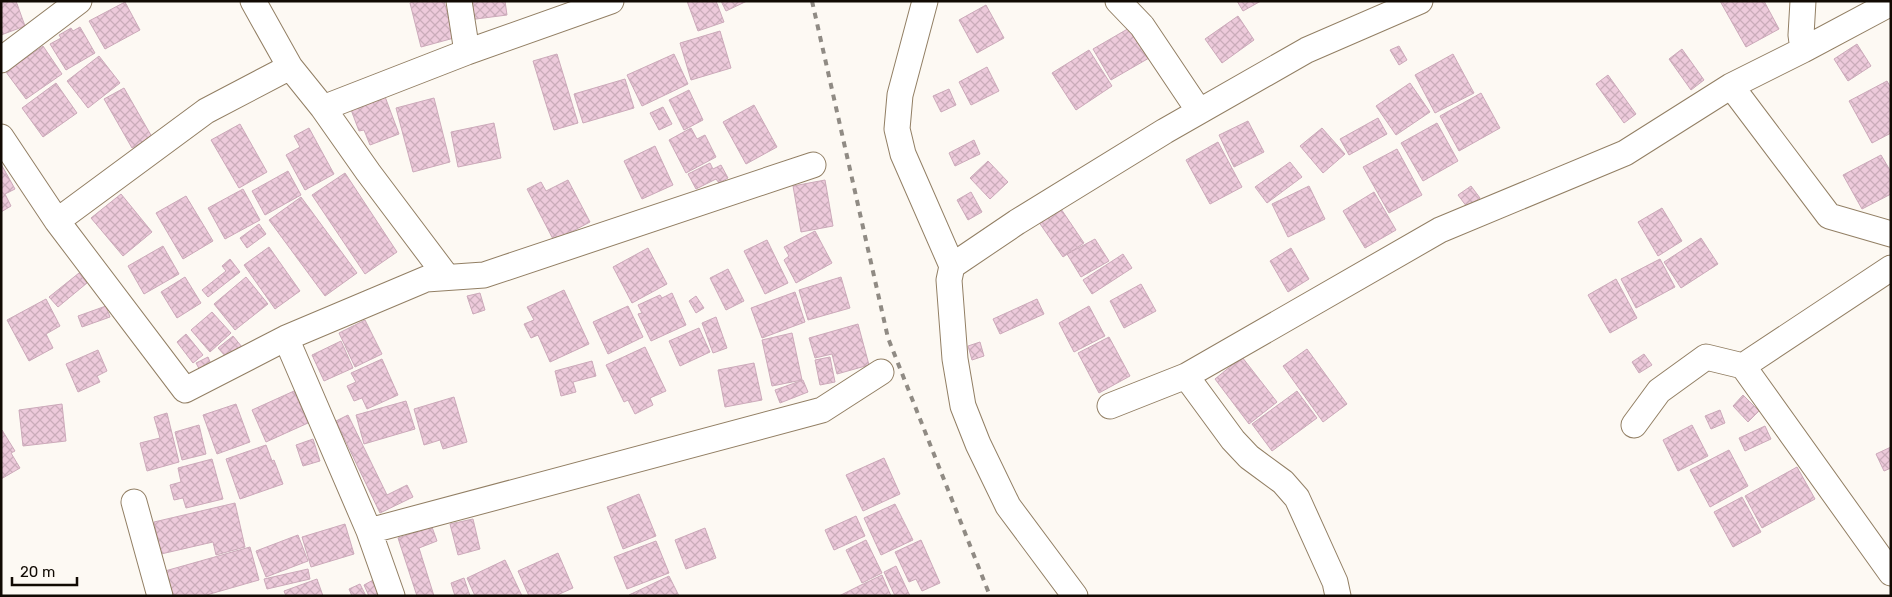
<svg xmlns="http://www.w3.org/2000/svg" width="1892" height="597" viewBox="0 0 1892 597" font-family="Rubik,sans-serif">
  <defs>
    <pattern id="building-cross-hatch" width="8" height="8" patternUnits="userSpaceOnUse" patternTransform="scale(1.25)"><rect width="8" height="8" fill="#edcadb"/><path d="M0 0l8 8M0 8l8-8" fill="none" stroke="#caacba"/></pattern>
  </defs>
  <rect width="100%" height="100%" fill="#fdf9f3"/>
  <!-- building -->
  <path fill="url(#building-cross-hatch)" stroke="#ccaaba" d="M1,1H16L25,26L1,35Z
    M415,1H444L454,38L421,47L410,3Z
    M465,1H505L507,15L468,20Z
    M687,1H716L724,22L698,31Z
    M721,1H747L726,11Z
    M1237,1H1261L1243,11Z
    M1720,1H1764L1779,29L1746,47Z
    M125,2L140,30L105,49L89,21Z
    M986,5L1004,38L977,53L959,20Z
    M1238,16L1254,40L1222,63L1205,39Z
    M80,27L95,53L66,70L50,44L61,38L59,35L71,28L73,31Z
    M1131,27L1149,58L1111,80L1093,49Z
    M720,31L731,68L691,80L680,43Z
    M1857,44L1871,66L1848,81L1834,59Z
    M43,46L62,74L26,99L6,72Z
    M1399,46L1407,60L1399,65L1390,50Z
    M1682,49L1704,80L1691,90L1669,59Z
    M1089,50L1112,86L1076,110L1052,73Z
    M557,54L578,123L554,130L533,61Z
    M674,54L688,84L642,106L627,75Z
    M1453,54L1474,93L1435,113L1415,75Z
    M99,56L120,83L88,108L67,81Z
    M987,67L999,91L971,105L959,82Z
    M1608,75L1636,114L1624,123L1596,84Z
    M625,79L634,108L583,123L574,94Z
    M1887,81L1891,88V133L1872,143L1849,101Z
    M56,83L77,113L43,137L22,108Z
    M1410,83L1430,112L1396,135L1376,106Z
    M124,88L152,137L132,148L104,99Z
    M949,89L956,105L941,112L933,96Z
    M689,90L703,120L684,130L669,100Z
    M1481,93L1500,128L1459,151L1440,116Z
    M384,94L399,134L370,145L364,130L359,131L350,107Z
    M434,98L450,162L413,172L396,108Z
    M754,105L777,147L746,164L723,122Z
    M663,107L672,124L659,130L650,113Z
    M1378,118L1387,134L1349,155L1340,139Z
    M1248,121L1264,152L1234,167L1219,135Z
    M494,123L501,158L458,167L451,132Z
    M1437,123L1458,161L1423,181L1401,143Z
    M240,124L267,172L239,188L211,140Z
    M309,128L334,174L305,190L286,155L300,147L294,136Z
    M691,128L697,139L705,135L716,157L686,173L669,140Z
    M1322,128L1345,154L1323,173L1300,146Z
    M974,140L980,154L955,166L949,153Z
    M1218,142L1242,187L1210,204L1186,160Z
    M655,146L673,185L642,199L624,161Z
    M1397,149L1422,195L1389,213L1363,167Z
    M1881,155L1891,172V194L1862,209L1843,175Z
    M988,161L1008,182L990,199L970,178Z
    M1290,162L1302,177L1267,203L1255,187Z
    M710,163L713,169L721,165L728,178L719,183L716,179L696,189L688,174Z
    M1,164L15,189L5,194L11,206L1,212Z
    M288,171L301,195L265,215L252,191Z
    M345,173L397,252L365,274L312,195Z
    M568,180L590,222L554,241L527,189L541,182L546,191Z
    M825,180L833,226L801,232L793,186Z
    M1309,186L1325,219L1288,237L1272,204Z
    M1471,186L1480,198L1467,207L1458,195Z
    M243,189L260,220L225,239L208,208Z
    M971,192L982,212L968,220L957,200Z
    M1374,192L1396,230L1365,248L1343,211Z
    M121,194L152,232L123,256L91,218Z
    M186,196L213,241L183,259L156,213Z
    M301,197L357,273L325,296L269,220Z
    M1057,203L1084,243L1063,257L1036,218Z
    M1662,208L1682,241L1658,256L1638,222Z
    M259,224L266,234L247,248L240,238Z
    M815,231L832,263L796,283L784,260L789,256L784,247Z
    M1701,238L1718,264L1681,288L1664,262Z
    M1095,239L1109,261L1081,277L1067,254Z
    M767,240L788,283L765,294L744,251Z
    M163,246L179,274L144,294L128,266Z
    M269,247L300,291L275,309L244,265Z
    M648,248L667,284L632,303L613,267Z
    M1291,248L1309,279L1288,292L1270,261Z
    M1123,254L1132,268L1092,294L1083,280Z
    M230,259L240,272L208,297L202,290L226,271L222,266Z
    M1660,259L1675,287L1636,308L1621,279Z
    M728,269L744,301L726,310L710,278Z
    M79,273L87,283L58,307L49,297Z
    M185,277L201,303L177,318L161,292Z
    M246,277L268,304L235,330L214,304Z
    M841,277L850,308L808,320L799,290Z
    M1616,279L1637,318L1610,333L1588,295Z
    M1141,284L1156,311L1124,328L1110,301Z
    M564,290L589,344L550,362L538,335L531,338L524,324L534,320L527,307Z
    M795,292L805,322L762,338L751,308Z
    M480,293L485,310L473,314L467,296Z
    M672,293L686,325L651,341L638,314L642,313L638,305L660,295L662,298Z
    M696,296L704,308L696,313L689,301Z
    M46,299L60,326L46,334L53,348L29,361L7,320Z
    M1037,299L1044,314L1000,334L993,319Z
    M106,306L110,317L82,327L78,316Z
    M628,306L643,337L608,354L593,322Z
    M1089,306L1105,336L1074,352L1059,323Z
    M212,312L231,333L210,352L191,330Z
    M716,317L727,348L713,353L702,323Z
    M365,320L382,354L355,367L339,333Z
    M858,324L869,365L837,374L832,354L815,358L809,338Z
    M699,328L710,352L680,366L669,341Z
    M792,333L802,380L772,386L762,340Z
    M186,334L203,355L193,363L177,342Z
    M233,336L242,347L227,358L218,348Z
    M1109,337L1130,376L1099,393L1078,353Z
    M341,341L353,368L324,381L312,355Z
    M980,342L984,356L972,360L968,346Z
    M645,347L666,391L650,398L653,405L635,414L628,400L624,402L606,365Z
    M1307,349L1347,404L1323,422L1283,366Z
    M98,350L107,371L97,376L100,382L78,392L66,364Z
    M1644,354L1652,365L1639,373L1632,362Z
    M208,357L213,369L202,374L196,363Z
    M830,357L835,382L820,385L815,360Z
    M1242,357L1277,402L1249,424L1215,379Z
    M382,359L398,395L367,409L362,398L354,401L347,386L356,382L351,373Z
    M592,361L596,376L573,382L576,392L561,396L555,371Z
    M754,363L762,400L725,407L718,370Z
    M803,380L808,392L780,403L775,390Z
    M294,391L308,423L266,442L252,410Z
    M1297,391L1317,418L1272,451L1252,424Z
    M1743,395L1759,411L1748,422L1733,406Z
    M454,397L467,442L443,449L440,440L424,445L414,409Z
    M406,401L415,429L364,444L356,415Z
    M62,404L66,441L23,446L19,410Z
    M236,404L250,442L217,454L203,415Z
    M1720,410L1725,423L1711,429L1705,416Z
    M167,413L179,462L147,471L140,443L160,438L154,417Z
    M348,415L387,495L407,485L413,497L380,513L336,421Z
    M199,425L206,454L182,460L175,432Z
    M1692,425L1708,456L1678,471L1663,440Z
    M1765,426L1771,439L1745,451L1739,438Z
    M2,430L15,451L11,453L20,468L1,479Z
    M313,439L320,461L303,466L296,445Z
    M266,445L272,461L274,460L283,484L240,499L226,459Z
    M1891,447V468L1884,471L1876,454Z
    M1729,450L1748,486L1710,507L1690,470Z
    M884,458L900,494L863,511L846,475Z
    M212,459L223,499L186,508L183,498L174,500L170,485L181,482L178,468Z
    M1797,467L1815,499L1762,528L1745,496Z
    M639,494L656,536L623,549L607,507Z
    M1742,497L1761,532L1733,547L1714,512Z
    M235,503L245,547L216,555L213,542L161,554L154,522Z
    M895,504L913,540L881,555L864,518Z
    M856,516L865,536L834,550L825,530Z
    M473,519L480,549L458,555L450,524Z
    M345,524L354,554L311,567L302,537Z
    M432,527L437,541L419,548L434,596H417L398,538Z
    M705,528L716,558L686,569L675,540Z
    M298,535L308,561L266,577L256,551Z
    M866,540L882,573L862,583L846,550Z
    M921,540L940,583L922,591L916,579L909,582L895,552Z
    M656,541L669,573L627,589L614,557Z
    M250,547L259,580L203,596H172L165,571Z
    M558,553L573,588L555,596H529L518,571Z
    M505,560L522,596H475L467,578Z
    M896,566L910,596H895L884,572Z
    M308,569L310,579L267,589L264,579Z
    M882,575L891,596H839L859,586Z
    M669,576L679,596H629V595Z
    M464,578L470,596H455L451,583Z
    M317,579L323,596H286L284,591Z
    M375,579L383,596H369L364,585Z
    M360,584L366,596H352L349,589Z"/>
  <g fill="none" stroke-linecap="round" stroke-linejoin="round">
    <defs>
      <path id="street" d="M253,1L290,67L323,108L368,172L447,277
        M459,1L467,52
        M925,1L900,95L897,129L903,154L952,266
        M1118,1L1142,26L1199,111
        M1803,50L1801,35L1803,1
        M1,60L79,1
        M1731,86L1829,216L1891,234
        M323,108L467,52L611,1
        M1,137L57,221L185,390L286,338L426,279L484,275L813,165
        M57,221L206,111L290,67
        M286,338L369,531L392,596
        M1743,366L1891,268
        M1186,376L1233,440L1249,457L1283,482L1297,498L1335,582L1338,596
        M1110,406L1186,376L1440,230L1625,153L1731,86L1803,50L1891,3
        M1634,425L1659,391L1706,357L1743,366L1891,573
        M134,502L160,596
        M369,531L822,410L881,372
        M1075,596L1008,506L978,444L963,406L955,359L949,280L952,266L1017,222L1165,131L1307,50L1420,1"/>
    </defs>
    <!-- street casing -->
    <use href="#street" stroke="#927f64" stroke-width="27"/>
    <!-- street -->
    <use href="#street" stroke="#fff" stroke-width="25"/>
    <!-- rail -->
    <path stroke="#908b84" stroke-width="4" stroke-dasharray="6 6" stroke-linecap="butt" d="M812,1L888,338L990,596"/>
  </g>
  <!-- border -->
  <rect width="1892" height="597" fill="none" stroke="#110a03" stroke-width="5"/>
  <!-- scale -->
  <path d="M12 577v8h65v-8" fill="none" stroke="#110a03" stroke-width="2.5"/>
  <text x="20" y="577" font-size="15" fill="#110a03" stroke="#fdf9f3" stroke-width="4" paint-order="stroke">20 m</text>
</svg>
